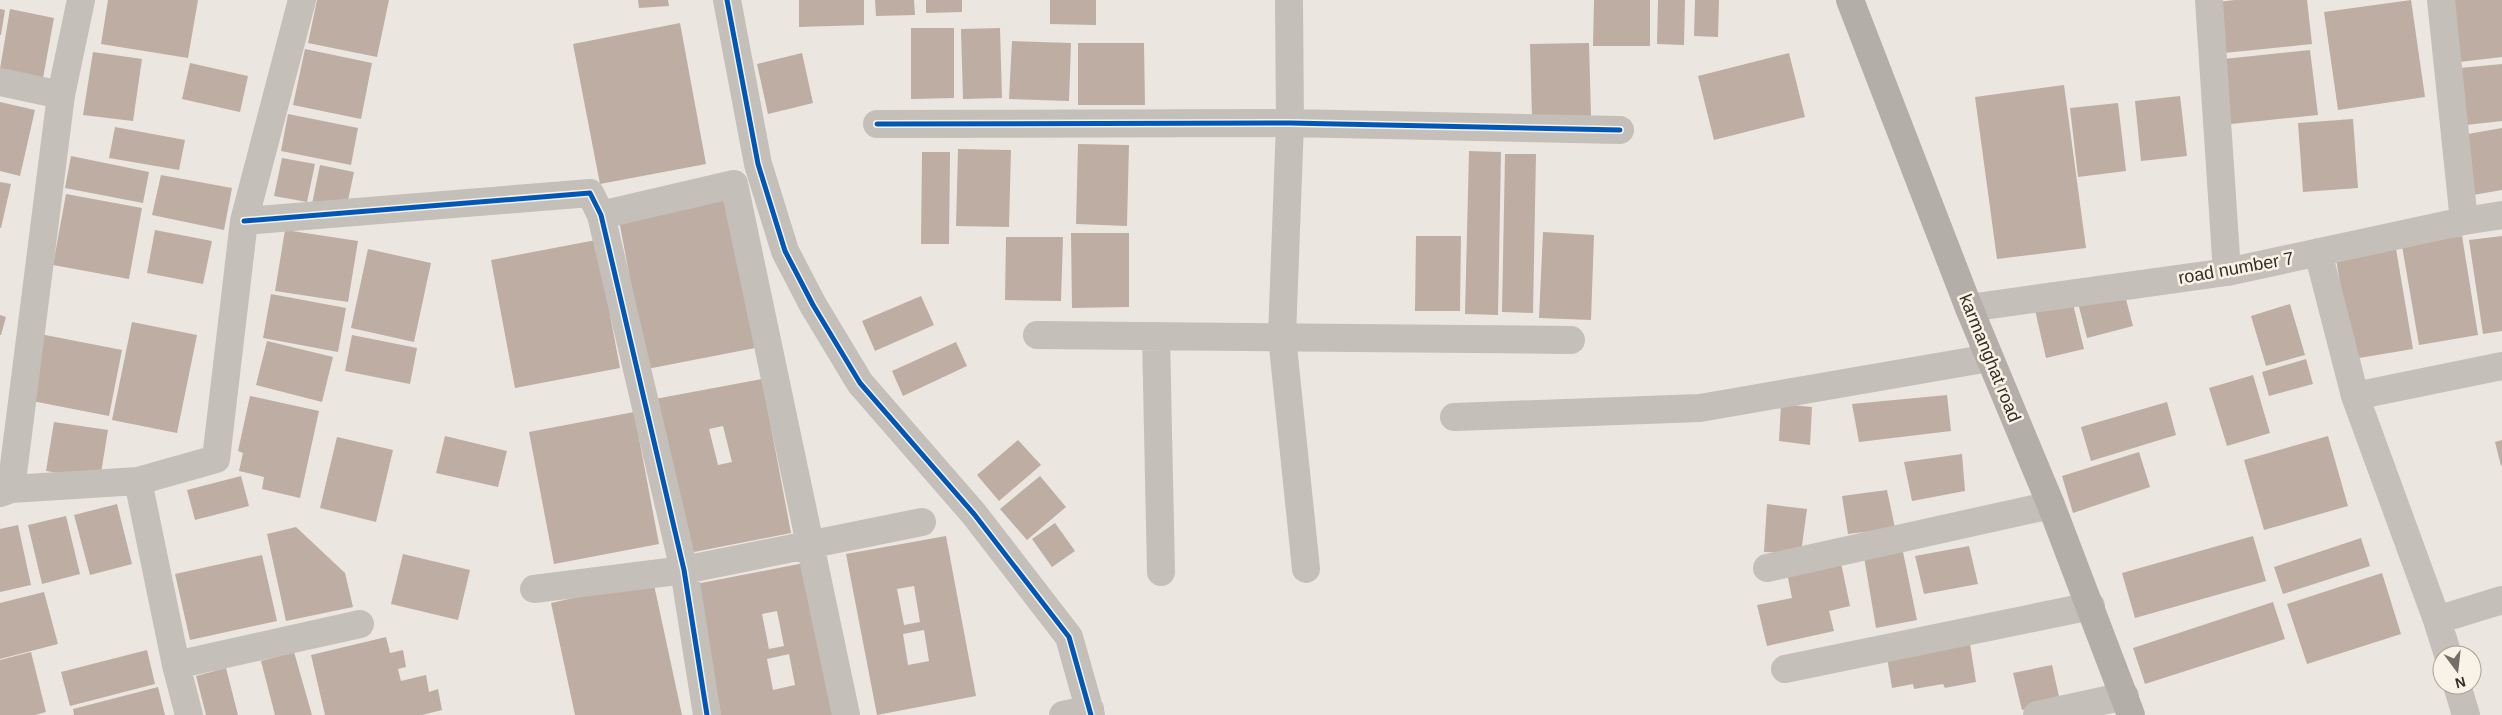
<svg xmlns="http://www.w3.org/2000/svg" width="2502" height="715" viewBox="0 0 2502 715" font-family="Arial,sans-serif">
  <rect width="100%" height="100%" fill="#ebe7e0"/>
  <!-- building -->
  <path fill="#beada2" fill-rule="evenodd" d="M108,0H198L188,58L101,44Z
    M317,0H389L377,57L308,43Z
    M638,0H668L669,6L639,8Z
    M799,0H864V25L799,27Z
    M875,0H914L915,15L876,16Z
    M926,0H962V12L926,13Z
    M1050,0H1096V25L1050,24Z
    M1594,0H1650V46H1593Z
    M1658,0H1685L1684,45L1657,44Z
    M1695,0H1719L1718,37L1694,36Z
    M2235,0H2307L2312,44L2224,53L2218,2Z
    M2411,0L2425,97L2338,110L2324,12Z
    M2451,0H2502V57L2459,62Z
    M0,9L5,10L1,35H0Z
    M10,9L54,18L43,78L0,69Z
    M680,23L706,164L600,184L573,44Z
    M911,28H954V98L911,99Z
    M1000,28L1002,98L963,99L961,29Z
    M1012,41L1071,43L1069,101L1009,99Z
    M1078,43H1144L1145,105H1078Z
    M1589,43L1591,116L1532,118L1530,44Z
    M305,49L372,63L361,119L293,105Z
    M2310,50L2318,115L2231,124L2224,59Z
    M93,52L142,59L133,121L83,115Z
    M802,53L813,103L768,114L757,64Z
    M1789,53L1805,117L1714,140L1698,76Z
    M190,63L248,76L240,112L182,99Z
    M2502,64V121L2466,125L2460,68Z
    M2064,85L2086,248L1997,259L1975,97Z
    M2180,96L2187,156L2141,161L2135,101Z
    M0,102L35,110L20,176L0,171Z
    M2118,103L2126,171L2078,177L2070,108Z
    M288,114L358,128L351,165L281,151Z
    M2353,119L2358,188L2303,192L2298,123Z
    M115,127L185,140L179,170L109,158Z
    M2502,128V190L2473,195L2462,135Z
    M1078,144L1129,145L1127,226L1076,224Z
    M958,149L1011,150L1009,227L956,226Z
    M1469,151L1501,152L1498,315L1465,314Z
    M922,152H950L949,244H921Z
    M1505,154H1536L1533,313L1502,312Z
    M71,156L149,172L143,203L65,188Z
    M282,158L315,164L307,202L274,196Z
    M320,165L354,172L346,210L312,204Z
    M161,175L232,188L224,230L152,215Z
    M0,182L11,184L1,228H0Z
    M66,194L142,208L129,279L53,265Z
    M726,194L755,348L647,369L618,215Z
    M155,230L212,241L203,284L147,273Z
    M285,230L358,241L348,302L275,291Z
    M1543,232L1594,235L1591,320L1539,318Z
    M1071,233H1129V307L1072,308Z
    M1416,236H1461L1460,311H1415Z
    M2462,236L2478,335L2419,345L2402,246Z
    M2502,236V331L2483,334L2469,240Z
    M1006,237H1063L1061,301L1005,300Z
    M596,240L620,368L515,388L491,260Z
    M368,249L431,263L414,342L351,328Z
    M2396,249L2413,349L2353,359L2336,259Z
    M2123,288L2133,326L2087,338L2077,299Z
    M271,294L346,308L338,352L263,338Z
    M921,296L934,325L875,351L862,321Z
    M2072,300L2084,349L2046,358L2035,310Z
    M2290,304L2305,355L2266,366L2251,316Z
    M0,315L6,317L1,335H0Z
    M132,322L197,335L177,433L112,420Z
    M40,334L122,350L109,416L27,400Z
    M352,335L417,348L410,384L345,371Z
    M267,341L333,357L322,402L256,385Z
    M956,342L967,366L903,396L892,371Z
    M2306,359L2313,384L2269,396L2262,372Z
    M2253,375L2270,433L2227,446L2209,388Z
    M762,379L791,533L684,554L655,399ZM723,426L732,462L718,465L709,429Z
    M1947,395L1951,431L1859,442L1852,404Z
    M250,396L319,411L300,498L262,489L264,477L239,471L243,453L238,451Z
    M2167,402L2176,435L2091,461L2081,427Z
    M1781,404L1812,407L1810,445L1779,441Z
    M634,412L659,544L554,564L529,432Z
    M54,422L108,430L100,479L46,471Z
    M445,436L507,451L498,487L436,473Z
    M2328,436L2348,506L2264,530L2244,460Z
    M337,437L393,450L376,522L320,508Z
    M1018,440L1041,465L999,501L977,475Z
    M2502,440V465L2501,466L2495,442Z
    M2139,452L2150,487L2073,513L2062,476Z
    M1962,454L1965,491L1912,501L1904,462Z
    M241,476L249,506L195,520L187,490Z
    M1040,476L1066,507L1027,540L1000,509Z
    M1887,490L1895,528L1848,534L1842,496Z
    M117,504L132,564L90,575L74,515Z
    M1767,504L1807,509L1801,553L1764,552Z
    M66,516L80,574L42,584L28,525Z
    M1055,523L1075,551L1052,567L1032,539Z
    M18,525L31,585L0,592V529Z
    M296,527L345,573L353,607L286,621L267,534Z
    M946,536L976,696L877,715L846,554ZM914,586L920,622L904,625L897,589ZM924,630L929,661L908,665L903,634Z
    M2253,536L2266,581L2135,618L2122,573Z
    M2361,538L2370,566L2283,594L2274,567Z
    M1969,546L1978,584L1924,594L1915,556Z
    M1902,547L1917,620L1876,628L1864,557Z
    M403,554L470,570L458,620L391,604Z
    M262,555L277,621L190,640L175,574Z
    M804,563L833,715H721L696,584ZM777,611L784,646L769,649L762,614ZM789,654L795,685L773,690L767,659Z
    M1841,563L1850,606L1829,611L1834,631L1767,646L1757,605L1792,598L1787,573Z
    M2382,573L2401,634L2307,664L2287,604Z
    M653,580L682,715H575L551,603Z
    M44,592L58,644L0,659V603Z
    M2273,602L2285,639L2145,684L2133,648Z
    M386,637L390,653L403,650L406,667L398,669L401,681L426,675L429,692L438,689L442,710L422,715H325L311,655Z
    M1970,644L1976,682L1945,688L1943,684L1914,689L1913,684L1892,688L1887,657Z
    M147,650L155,684L70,706L61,672Z
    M31,652L46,712L35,715H0V660Z
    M294,652L312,715H275L261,661Z
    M2052,665L2060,701L2022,710L2013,673Z
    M226,668L238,715H206L196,676Z
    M158,687L165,715H74L73,709Z"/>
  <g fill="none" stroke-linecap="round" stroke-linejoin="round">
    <!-- minor -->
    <path stroke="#c4bfb8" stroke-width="28" d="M727,0L758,164L785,251L813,305L860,383L974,514L1069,637L1091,715
      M1289,0L1290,123L1282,337L1306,569
      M2209,0L2227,272
      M2441,0L2464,221
      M0,82L61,95
      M877,124L1290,123L1620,130
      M601,215L734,184L846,715
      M244,221L590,193L601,215L684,570L707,715
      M2318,252L2355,396L2437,620L2448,655
      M1969,308L2227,272L2464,221L2502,215
      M1037,335L1571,340
      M1156,336L1161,572
      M2355,396L2502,366
      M1454,417L1700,408L1989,358
      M138,481L176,665L189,715
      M0,484L11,489L61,95L81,0
      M0,493L11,489L138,481L216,459L244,221L302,0
      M1767,568L2051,505
      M534,589L684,570L922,522
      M2437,620L2502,600
      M176,665L360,624
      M1785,669L2091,606
      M2457,685L2466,715
      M1063,715L1090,709
      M2037,715L2125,696"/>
    <!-- major -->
    <path stroke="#b3aea8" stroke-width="28" d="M1850,0L1969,308L2051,505L2131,715"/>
    <defs>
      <path id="cycleway" d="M727,0L758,164L785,251L813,305L860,383L974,514L1069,637L1091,715
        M877,124L1290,123L1620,130
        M244,221L590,193L601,215L684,570L707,715"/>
    </defs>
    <!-- cycleway casing -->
    <use href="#cycleway" stroke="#f8f2e7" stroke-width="8"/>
    <!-- cycleway -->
    <use href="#cycleway" stroke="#0057b8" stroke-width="5"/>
  </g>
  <g text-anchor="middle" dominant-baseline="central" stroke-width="5" stroke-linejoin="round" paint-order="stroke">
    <!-- street labels -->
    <g font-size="18" fill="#342d27" stroke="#f8f2e7">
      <text transform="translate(2236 268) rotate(-10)">road number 7</text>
      <text transform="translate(1990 358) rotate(68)">karmanghat road</text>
    </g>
  </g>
  <!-- north arrow -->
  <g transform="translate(2457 670) rotate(165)"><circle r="24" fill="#f8f2e7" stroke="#aaa39a"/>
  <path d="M0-4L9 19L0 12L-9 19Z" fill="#746e68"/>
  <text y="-8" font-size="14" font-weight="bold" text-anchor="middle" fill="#342d27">N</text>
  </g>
</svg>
